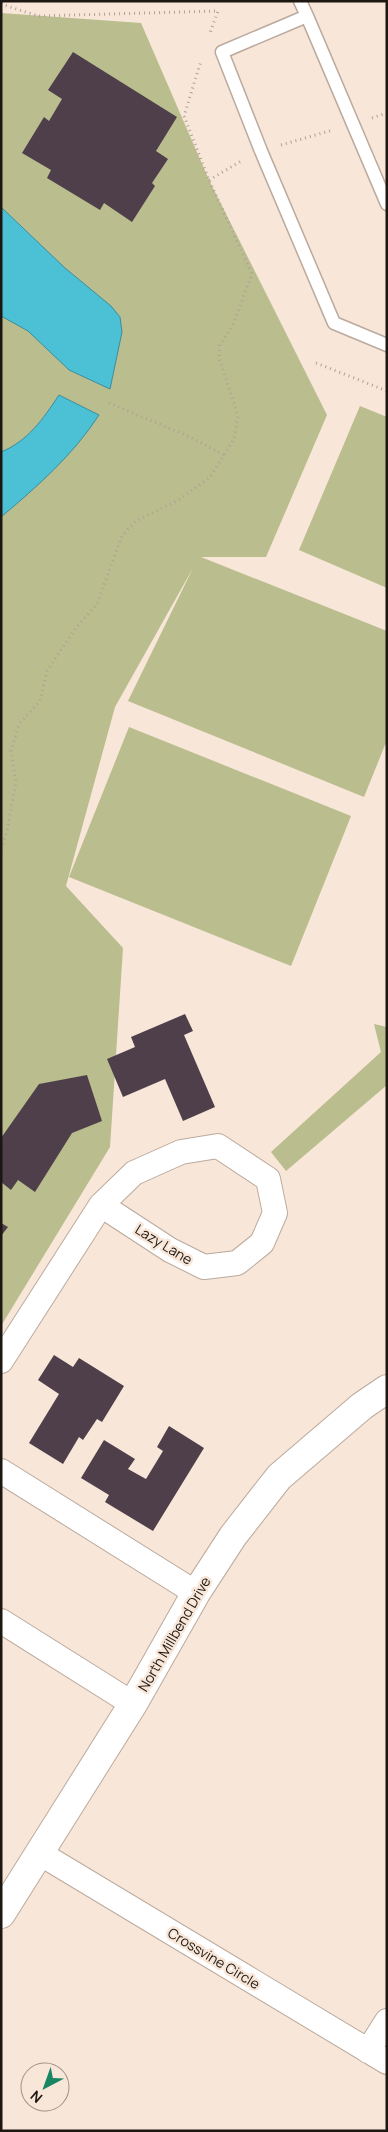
<svg xmlns="http://www.w3.org/2000/svg" width="388" height="2132" viewBox="0 0 388 2132" font-family="Manrope,sans-serif">
  <rect width="100%" height="100%" fill="#f8e6d8"/>
  <!-- green -->
  <path fill="#babd8d" d="M1,13L141,23L209,180L327,415L266,557H201L387,631V740L364,797L128,701L193,568L115,707L66,886L123,948L110,1147L1,1326Z
    M360,406L387,417V588L299,550Z
    M129,727L351,816L291,966L69,877Z
    M374,1024L387,1027V1085L286,1171L271,1152L381,1052Z"/>
  <!-- water -->
  <path fill="#4cc0d5" stroke="#3e8d9a" d="M1,207L65,268L111,306L120,317L122,332L110,389L69,370L28,331L1,316Z
    M59,395L99,415C73,455 38,486 1,517V452C28,441 43,419 59,395Z"/>
  <!-- building -->
  <path fill="#4e3f4b" d="M73,52L177,117L156,151L168,159L152,183L155,186L132,222L104,203L100,210L47,178L51,170L22,153L44,117L49,121L62,99L48,90Z
    M185,1014L193,1031L184,1035L215,1107L183,1121L165,1079L123,1097L107,1059L135,1047L131,1037Z
    M87,1075L102,1121L72,1133L35,1192L18,1180L11,1190L1,1182V1138L39,1084Z
    M1,1223L8,1227L1,1236Z
    M54,1355L73,1367L79,1358L124,1386L102,1422L97,1419L83,1440L79,1437L63,1464L29,1443L59,1394L38,1380Z
    M169,1426L204,1448L153,1531L105,1502L109,1495L81,1478L104,1440L135,1459L128,1469L146,1479L163,1451L157,1447Z"/>
  <g fill="none" stroke-linecap="round" stroke-linejoin="round">
    <defs>
      <path id="lane" d="M300,1L307,16L222,52L261,151L334,323L387,345
        M307,16L387,204"/>
      <path id="street" d="M218,1146L268,1179L275,1213L262,1243L237,1263L204,1267L170,1250L101,1205L134,1173L181,1152Z
        M1,1361L101,1205
        M1,1471L196,1593
        M1,1621L133,1704
        M41,1854L387,2062
        M368,2051L387,2021"/>
      <path id="secondary" d="M1,1914L133,1704L196,1593L233,1536L279,1477L362,1406L387,1389"/>
    </defs>
    <!-- lane casing -->
    <use href="#lane" stroke="#bbaa9d" stroke-width="15"/>
    <!-- street casing -->
    <use href="#street" stroke="#bbaa9d" stroke-width="26"/>
    <!-- secondary casing -->
    <use href="#secondary" stroke="#bbaa9d" stroke-width="30"/>
    <!-- path -->
    <path stroke="#afa196" stroke-width="3" stroke-dasharray="1 4" stroke-linecap="butt" d="M1,4L38,16L218,11L210,33
      M372,118L387,113
      M281,145L333,130
      M209,180L243,160
      M316,363L387,391
      M109,403L190,437L224,455
      M1,849L7,831L16,782L11,751L19,724L40,701L47,671L75,629L97,604L122,536L136,521L180,499L210,477L234,439L238,416L219,358L220,345L233,325L252,274L209,180L184,116L201,61"/>
    <!-- lane -->
    <use href="#lane" stroke="#fff" stroke-width="12"/>
    <!-- street -->
    <use href="#street" stroke="#fff" stroke-width="24"/>
    <!-- secondary -->
    <use href="#secondary" stroke="#fff" stroke-width="28"/>
  </g>
  <g text-anchor="middle" dominant-baseline="central" stroke-width="5" stroke-linejoin="round" paint-order="stroke">
    <!-- street labels -->
    <g font-size="14" fill="#1d1712" stroke="#f8e6d8">
      <text transform="translate(164 1244) rotate(31)">Lazy Lane</text>
      <text transform="translate(174 1634) rotate(-60)">North Millbend Drive</text>
      <text transform="translate(214 1958) rotate(31)">Crossvine Circle</text>
    </g>
  </g>
  <!-- border -->
  <rect width="388" height="2132" fill="none" stroke="#1d1712" stroke-width="5"/>
  <!-- north arrow -->
  <g transform="translate(45 2087) rotate(221)"><circle r="24" fill="#f8e6d8" stroke="#a09389"/>
  <path d="M0-4L9 19L0 12L-9 19Z" fill="#188563"/>
  <text y="-8" font-size="14" font-weight="bold" text-anchor="middle" fill="#1d1712">N</text>
  </g>
</svg>
